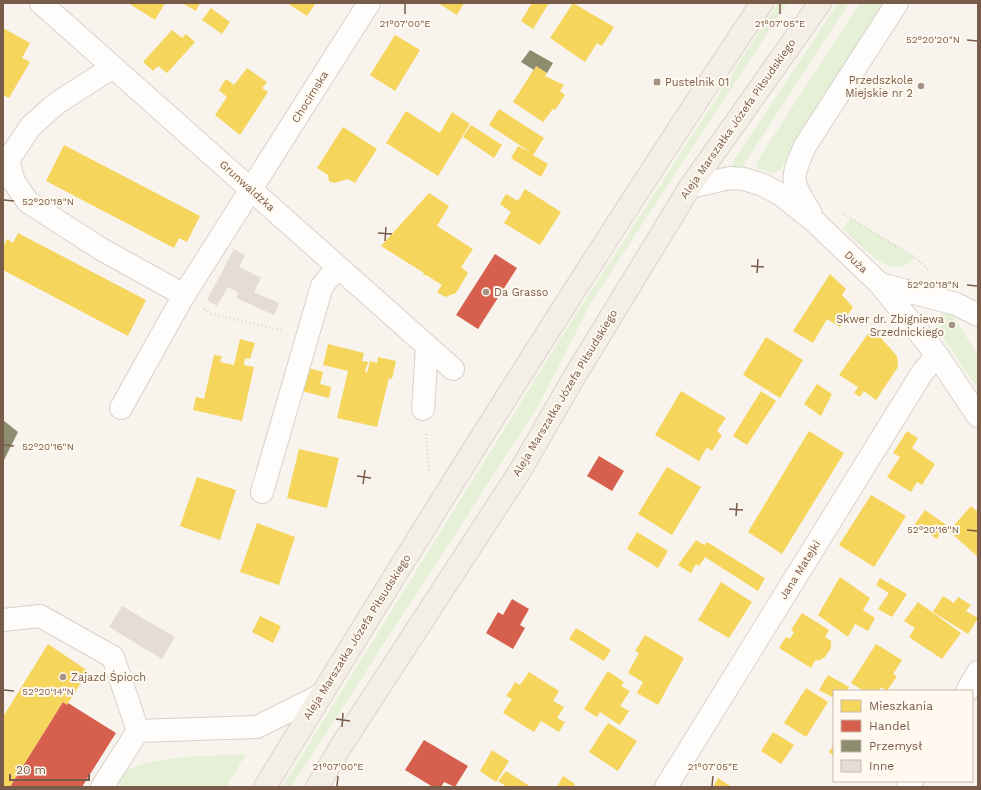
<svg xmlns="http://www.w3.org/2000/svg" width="981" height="790" viewBox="0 0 981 790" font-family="'Work Sans',sans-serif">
  <rect width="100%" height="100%" fill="#f8f4ed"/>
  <!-- green -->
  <path fill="#e5f0d7" d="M778,3H787L592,301L537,408L291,787H282L564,333Z
    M838,3H849L745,163L744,167L733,168L732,163Z
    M860,3H884L781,169L774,173L756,168L759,158Z
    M851,218L916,258C911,261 905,266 899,267C883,271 855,240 843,229Z
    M948,313L952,315L978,355V385L976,386L937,329L936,319L941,314Z
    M246,754L226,787H118C120,782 123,775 127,771C149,755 218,756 246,754Z"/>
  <!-- homes -->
  <path fill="#f6d55c" d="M128,3H165L155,20Z
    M182,3H200L196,11Z
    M287,3H316L307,16Z
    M438,3H464L457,15Z
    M532,3H549L533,29L521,21Z
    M573,3L614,27L602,46L597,43L585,62L550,38Z
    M211,8L230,22L222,34L202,20Z
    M3,28L30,43L22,58L30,62L9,98L3,95Z
    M172,30L182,38L186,34L195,42L167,73L158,66L153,71L143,62Z
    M395,35L420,50L395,91L370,75Z
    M536,66L547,73L545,76L564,85L560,91L565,95L555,110L553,109L543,122L513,102Z
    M247,68L267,82L262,88L268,92L240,135L215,115L227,97L219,90L226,79L234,85Z
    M499,109L544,138L533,155L548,164L541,177L511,158L518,146L530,152L489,125Z
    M406,111L440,133L452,112L470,124L438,176L386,143Z
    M471,125L502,145L494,158L463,137Z
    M343,127L377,149L355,183L348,179L334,183L329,181L328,175L317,168Z
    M64,145L200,216L187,242L179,238L174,248L46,181Z
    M525,189L561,212L540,245L504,223L511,212L500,204L506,194L518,201Z
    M429,193L449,206L437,226L473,249L461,267L468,273L456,293L445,297L437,292L442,285L426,275H423L424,273L381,246Z
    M18,233L146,300L128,336L3,270V247L7,239L13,243Z
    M830,274L846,289L842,295L853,307L840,327L827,319L813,343L793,331Z
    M872,328L897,356L898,367L876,400L864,391L860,397L854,393L858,387L839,375Z
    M766,337L803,360L780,398L743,375Z
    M240,339L255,343L250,359L245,358L244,365L254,367L242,421L193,410L196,397L204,399L214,355L222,356L220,362L234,365Z
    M328,344L364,353L362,361L368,362L365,372L367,373L370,361L377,363L378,357L396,361L392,379L389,378L377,427L337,418L348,371L323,365Z
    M308,368L323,372L320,384L331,387L329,398L302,391Z
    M817,384L832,394L821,416L804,404Z
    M681,391L726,418L717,431L722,435L712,451L707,447L699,461L655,435Z
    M761,391L776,401L747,445L733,436Z
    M809,431L844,453L782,554L748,532Z
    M907,431L918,438L912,448L935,464L922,485L917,482L911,492L887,477L900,457L893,453Z
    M299,449L339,458L327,508L287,498Z
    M667,467L701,487L672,535L638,514Z
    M197,477L236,490L220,540L180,526Z
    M871,495L906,516L874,567L839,545Z
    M971,506L978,512V557L949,531Z
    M925,510L946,525L937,539L915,524Z
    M257,523L295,537L279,585L240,572Z
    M637,532L668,551L658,568L627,549Z
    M696,540L704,545L707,542L765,578L758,591L705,557L699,566L696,564L691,573L678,565Z
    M840,577L870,598L863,610L875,618L868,631L855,624L848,637L818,615Z
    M880,578L907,594L892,617L878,609L889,593L876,585Z
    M721,582L752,602L729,638L698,620Z
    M943,596L954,603L958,597L971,605L966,611L978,618L968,634L933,612Z
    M918,602L961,633L942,659L909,637L915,628L904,621Z
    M802,613L829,630L825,637L831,641V648L825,657L818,661L816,659L811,668L779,648L786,637L790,639L794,632L791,630Z
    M260,616L281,626L273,643L252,632Z
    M576,628L611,650L604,661L569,639Z
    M645,635L684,658L658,705L637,693L643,682L628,673L639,653L635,651Z
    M48,644L88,671L67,705L63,702L10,787H3V717Z
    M876,644L902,660L893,674L897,676L887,691L881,687L879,691H864L851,683Z
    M608,671L624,682L621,686L630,691L620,706L629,711L620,725L600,712L597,717L584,709Z
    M529,672L559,691L553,701L564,707L557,718L565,722L559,732L541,721L534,732L503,713L512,699L506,696L511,689L515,682L520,685Z
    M828,675L849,687L847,691H834V698L819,690Z
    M806,688L828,702L806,737L784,723Z
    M608,723L637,741L618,771L589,752Z
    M773,732L794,745L781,764L761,751Z
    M834,744V756L829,752Z
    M492,750L509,761L496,782L480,771Z
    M506,771L531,787H507L498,781Z
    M563,776L575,784L574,785L576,787H557Z
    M718,778L732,787H713Z"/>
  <!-- shops -->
  <path fill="#d6604d" d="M495,254L517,268L478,329L456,315Z
    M599,456L624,471L612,491L587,476Z
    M512,599L529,609L520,625L525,628L513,649L486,633L498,612L503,615Z
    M63,702L67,705L68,703L116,733L82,787H10Z
    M424,740L468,766L455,787L444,782L441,787H433L405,770Z"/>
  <!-- industry -->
  <path fill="#8c8c6e" d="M530,50L553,63L547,73L536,66L534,70L521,62Z
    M3,420L18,432L3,462Z"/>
  <!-- building -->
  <path fill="#e5dcd4" d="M234,249L245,255L239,267L261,278L254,292L279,303L274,315L236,298L239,293L228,287L217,306L207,300Z
    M122,606L175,637L162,659L109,627Z"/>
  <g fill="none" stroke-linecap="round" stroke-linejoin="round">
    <defs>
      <path id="minor" d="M41,3L453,369
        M3,157L8,160L14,182L28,202L101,249L184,295L369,3
        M8,160L31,126L57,103L113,67
        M690,187L730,178L744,179L763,185L780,194L815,222L880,284L937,355L978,416
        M811,214C792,181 789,182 805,146L897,3
        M880,284L956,304L978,315
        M121,408L184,295
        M423,409L427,346
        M262,492L322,286L338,267
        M3,620L40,616L113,657L138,731
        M967,691L978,672
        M102,787L138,731L257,727L321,695
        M666,787L922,373L937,355
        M908,787L912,781"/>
      <path id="major" d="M265,787C426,523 590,260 762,3
        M317,787L341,746L520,471L573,379L690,187L820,3"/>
    </defs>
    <!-- minor casing -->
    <use href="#minor" stroke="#d7d1cb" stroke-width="24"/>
    <!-- major casing -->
    <use href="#major" stroke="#dad1ca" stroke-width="24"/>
    <!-- path -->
    <path stroke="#dbd4ce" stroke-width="2.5" stroke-dasharray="1 3" stroke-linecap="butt" d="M844,214L916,258L930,271
      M204,309L209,313L284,331
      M426,434L429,472"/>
    <!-- minor -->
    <use href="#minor" stroke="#fefdfc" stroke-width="22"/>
    <!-- major -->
    <use href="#major" stroke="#f3eee6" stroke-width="22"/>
  </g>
  <!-- ticks -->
  <path fill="none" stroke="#795b4a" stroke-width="1.5" d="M405,14V4M780,14V4M967,40L977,41M4,200L14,201M378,233L392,234M385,241L386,227M751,266L764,267M757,273L758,259M967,285L977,286M4,445L14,446M357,476L371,478M363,484L365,470M729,509L743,510M736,516L737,503M967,530L977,531M4,690L14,691M336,719L350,721M342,727L343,713M337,786L338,776M712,786L713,776"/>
  <!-- markers -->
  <g fill="#a59183" stroke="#fff9ef" stroke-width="1.5">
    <rect x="653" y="78" width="8" height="8" rx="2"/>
    <circle cx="921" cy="86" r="4"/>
    <circle cx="486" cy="292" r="4"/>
    <circle cx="952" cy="325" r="4"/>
    <circle cx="63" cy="677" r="4"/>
  </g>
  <g text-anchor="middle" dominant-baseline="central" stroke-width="4" stroke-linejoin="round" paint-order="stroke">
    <!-- poi labels -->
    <g font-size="11" fill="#795b4a" stroke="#fff9ef" text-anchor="start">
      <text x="913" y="80" text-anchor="end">Przedszkole<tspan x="913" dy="13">Miejskie nr 2</tspan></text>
      <text x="665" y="82">Pustelnik 01</text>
      <text x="494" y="292">Da Grasso</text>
      <text x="944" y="319" text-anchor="end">Skwer dr. Zbigniewa<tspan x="944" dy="13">Srzednickiego</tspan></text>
      <text x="71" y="677">Zajazd Śpioch</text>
    </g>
    <!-- street labels -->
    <g font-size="11" fill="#795b4a" stroke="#fff9ef">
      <text transform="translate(310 97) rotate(-58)">Chocimska</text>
      <text transform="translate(738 119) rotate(-55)">Aleja Marszałka Józefa Piłsudskiego</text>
      <text transform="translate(247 186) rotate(42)">Grunwaldzka</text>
      <text transform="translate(856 262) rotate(43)">Duża</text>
      <text transform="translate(565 393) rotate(-59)">Aleja Marszałka Józefa Piłsudskiego</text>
      <text transform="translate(800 570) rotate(-58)">Jana Matejki</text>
      <text transform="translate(357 637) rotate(-58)">Aleja Marszałka Józefa Piłsudskiego</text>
    </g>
  </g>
  <g font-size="10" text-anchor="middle" fill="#795b4a" stroke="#fff9ef" stroke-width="4" stroke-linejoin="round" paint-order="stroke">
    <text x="780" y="27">21°07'05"E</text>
    <text x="405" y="27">21°07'00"E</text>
    <text x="933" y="43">52°20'20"N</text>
    <text x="48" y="205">52°20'18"N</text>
    <text x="933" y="288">52°20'18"N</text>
    <text x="48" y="450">52°20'16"N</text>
    <text x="933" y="533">52°20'16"N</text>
    <text x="48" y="695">52°20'14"N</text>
    <text x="338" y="770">21°07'00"E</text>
    <text x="713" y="770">21°07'05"E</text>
  </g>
  <!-- border -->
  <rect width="981" height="790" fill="none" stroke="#795b4a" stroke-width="8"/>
  <!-- legend -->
  <rect x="833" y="690" width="140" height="92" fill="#fff9ef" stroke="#c9baad"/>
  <rect x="841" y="700" width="20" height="12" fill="#f6d55c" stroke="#c9baad"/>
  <text x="869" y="710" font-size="12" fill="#795b4a">Mieszkania</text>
  <rect x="841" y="720" width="20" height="12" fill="#d6604d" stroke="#c9baad"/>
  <text x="869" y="730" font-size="12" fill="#795b4a">Handel</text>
  <rect x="841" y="740" width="20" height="12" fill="#8c8c6e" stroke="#c9baad"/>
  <text x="869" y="750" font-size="12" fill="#795b4a">Przemysł</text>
  <rect x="841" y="760" width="20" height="12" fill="#e5dcd4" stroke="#c9baad"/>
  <text x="869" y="770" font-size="12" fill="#795b4a">Inne</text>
  <!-- scale -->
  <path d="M10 774v6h79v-6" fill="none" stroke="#795b4a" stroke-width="2"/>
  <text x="16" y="774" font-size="12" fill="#795b4a" stroke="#fff9ef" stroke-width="3" paint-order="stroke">20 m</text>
</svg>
